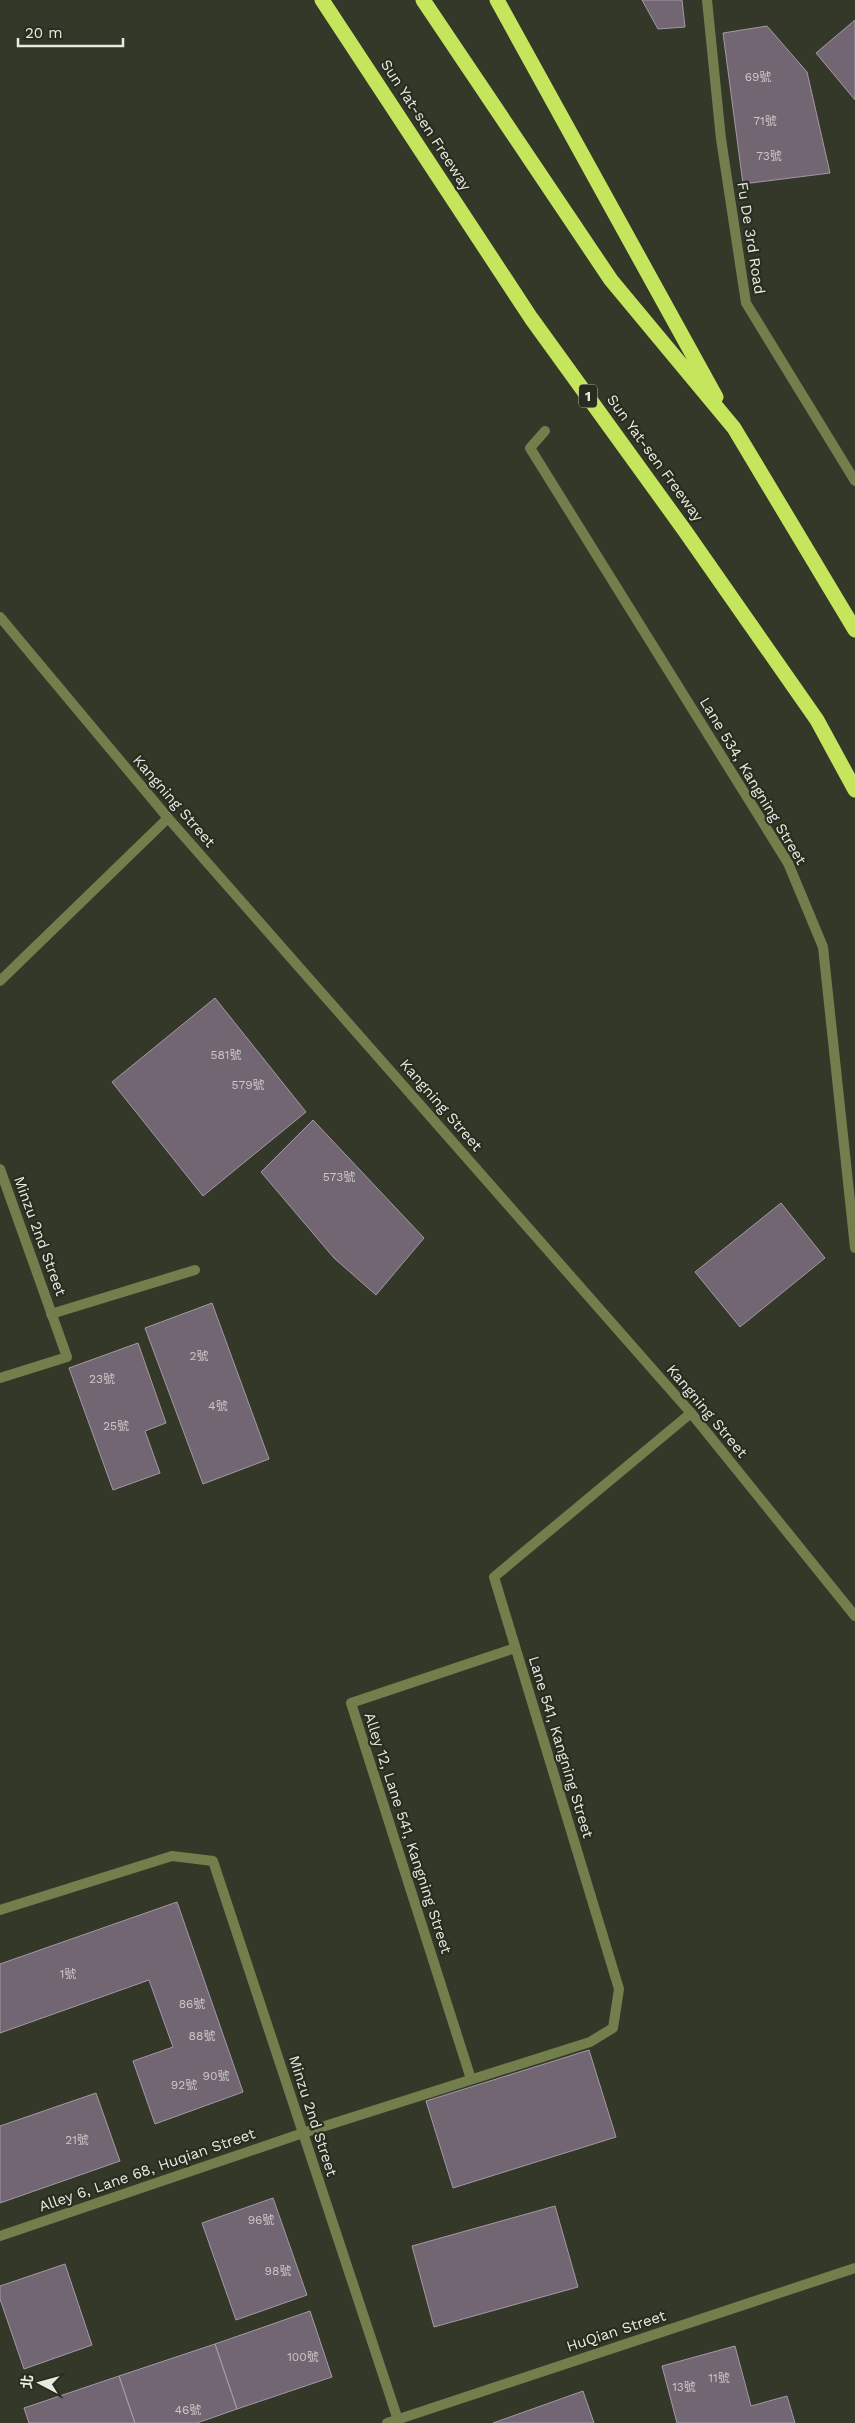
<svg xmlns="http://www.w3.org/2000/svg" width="855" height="2423" viewBox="0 0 855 2423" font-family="'Work Sans','Noto Sans TC',sans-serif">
  <rect width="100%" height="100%" fill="#333829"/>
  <!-- building -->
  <path fill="#736673" stroke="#a598a6" d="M642,0H682L685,27L658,29Z
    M855,20V100L816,53Z
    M767,26L807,72L830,173L743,184L723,33Z
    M215,998L306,1112L203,1196L112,1082Z
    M313,1120L424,1238L376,1295L334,1258L261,1172Z
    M781,1203L825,1258L740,1327L695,1272Z
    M212,1303L269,1459L203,1484L145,1328Z
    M138,1343L166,1423L145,1431L160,1473L113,1490L69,1368Z
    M177,1902L243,2092L155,2124L133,2061L173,2047L149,1980L0,2033V1964Z
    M589,2050L616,2137L453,2188L426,2101Z
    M96,2093L120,2161L0,2203V2126Z
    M273,2198L307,2295L236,2320L202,2223Z
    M555,2206L578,2287L434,2327L412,2246Z
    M65,2264L92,2345L24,2369L0,2299V2286Z
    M310,2311L332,2377L237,2409L215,2344Z
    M215,2344L237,2409L197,2423H135L119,2376Z
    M735,2346L751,2406L787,2396L795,2423H677L662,2366Z
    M119,2376L135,2423H29L24,2408Z
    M583,2391L594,2423H493Z"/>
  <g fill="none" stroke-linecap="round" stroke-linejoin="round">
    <!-- service -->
    <path stroke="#727f4c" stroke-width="10" d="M545,431L530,448L788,863L823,947L855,1248
      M0,981L168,818
      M0,1169L67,1357L0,1378
      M51,1314L195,1270
      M0,1910L172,1856L213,1861L399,2423
      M471,2079L351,1703L515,1648
      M0,2236L303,2133L590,2042L613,2028L619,1989L494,1577L691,1413
      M387,2423L855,2268"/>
    <!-- tertiary -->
    <path stroke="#727f4c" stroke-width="10" d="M707,0L721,139L746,303L855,481
      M0,617L168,818L691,1413L855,1616"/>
    <!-- motorway -->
    <path stroke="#c4e55c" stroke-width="15" d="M322,0L531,318L685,531L817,720L855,790
      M423,0L611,280L734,428L855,630
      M497,0L716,397"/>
  </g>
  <g text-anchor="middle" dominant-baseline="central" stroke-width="4.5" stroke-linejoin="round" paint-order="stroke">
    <!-- number labels -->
    <g font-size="12" fill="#cac9c6">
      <text x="758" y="77">69號</text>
      <text x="765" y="121">71號</text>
      <text x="769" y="156">73號</text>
      <text x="226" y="1055">581號</text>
      <text x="248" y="1085">579號</text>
      <text x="339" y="1177">573號</text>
      <text x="199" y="1356">2號</text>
      <text x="102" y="1379">23號</text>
      <text x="218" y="1406">4號</text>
      <text x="116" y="1426">25號</text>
      <text x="68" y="1974">1號</text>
      <text x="192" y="2004">86號</text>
      <text x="202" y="2036">88號</text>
      <text x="216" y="2076">90號</text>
      <text x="184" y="2085">92號</text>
      <text x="77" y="2140">21號</text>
      <text x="261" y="2220">96號</text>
      <text x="278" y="2271">98號</text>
      <text x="303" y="2357">100號</text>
      <text x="719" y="2378">11號</text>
      <text x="684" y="2387">13號</text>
      <text x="188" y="2410">46號</text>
    </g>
    <!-- shield labels -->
    <rect fill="#292d1f" stroke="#aeb1a7" stroke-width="1" x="579" y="384.5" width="18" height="23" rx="4"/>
    <g font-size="14" font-weight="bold" fill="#e7eae1">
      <text x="588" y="396">1</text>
    </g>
    <!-- street labels -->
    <g font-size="15" fill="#e7eae1" stroke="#292d1f">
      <text transform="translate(426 125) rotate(57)">Sun Yat-sen Freeway</text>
      <text transform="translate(751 238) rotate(81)">Fu De 3rd Road</text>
      <text transform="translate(655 458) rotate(54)">Sun Yat-sen Freeway</text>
      <text transform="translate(753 781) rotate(59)">Lane 534, Kangning Street</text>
      <text transform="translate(174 801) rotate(49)">Kangning Street</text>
      <text transform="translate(441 1105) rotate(49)">Kangning Street</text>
      <text transform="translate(40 1236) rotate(70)">Minzu 2nd Street</text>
      <text transform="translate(707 1411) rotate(50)">Kangning Street</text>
      <text transform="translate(561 1747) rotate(73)">Lane 541, Kangning Street</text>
      <text transform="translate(408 1833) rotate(72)">Alley 12, Lane 541, Kangning Street</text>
      <text transform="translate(313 2116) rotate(72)">Minzu 2nd Street</text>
      <text transform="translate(147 2170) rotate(-19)">Alley 6, Lane 68, Huqian Street</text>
      <text transform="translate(616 2331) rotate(-18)">HuQian Street</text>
    </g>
  </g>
  <!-- north arrow -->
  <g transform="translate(40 2383) rotate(276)" stroke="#292d1f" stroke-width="4" paint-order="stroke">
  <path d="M0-4L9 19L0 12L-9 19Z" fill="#e7eae1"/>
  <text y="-8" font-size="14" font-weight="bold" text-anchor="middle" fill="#e7eae1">北</text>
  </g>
  <!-- scale -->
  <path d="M18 38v8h105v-8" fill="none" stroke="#e7eae1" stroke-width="2.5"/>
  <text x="25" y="38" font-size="15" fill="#e7eae1" stroke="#292d1f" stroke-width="4" paint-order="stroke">20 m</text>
</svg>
